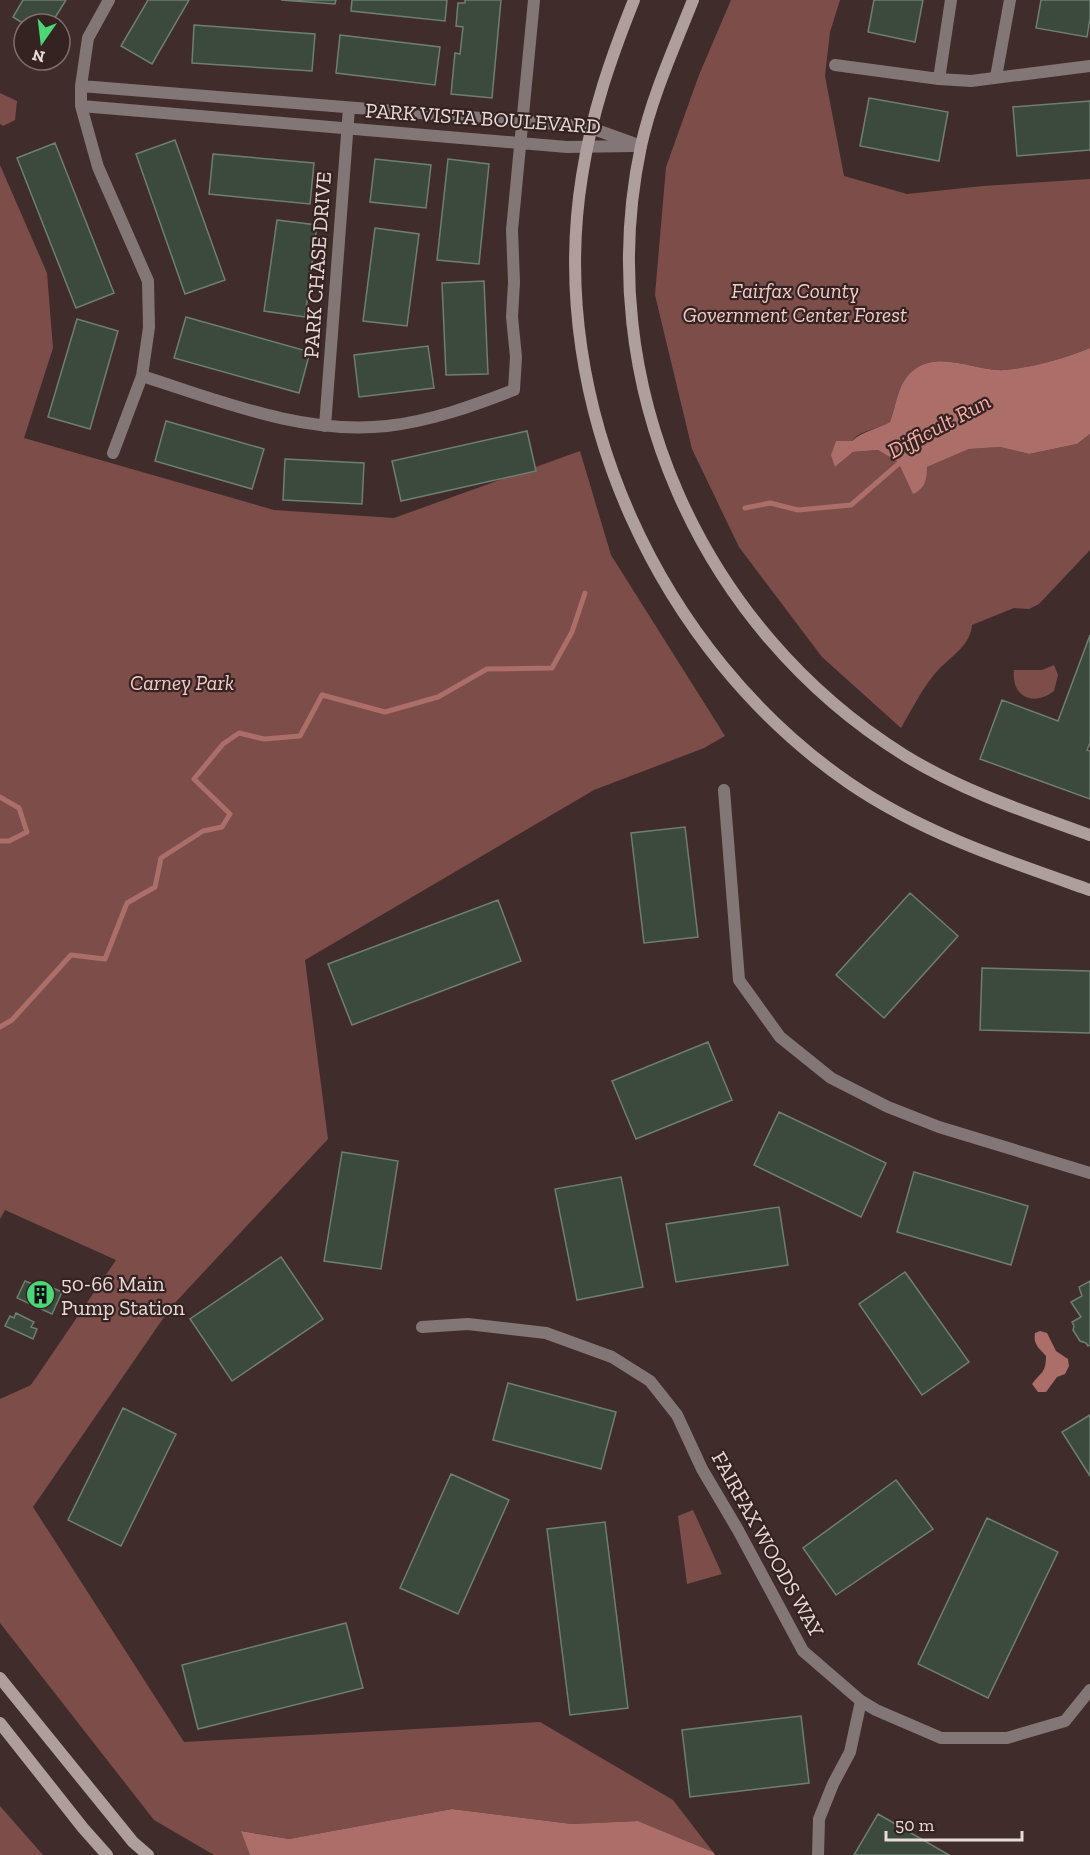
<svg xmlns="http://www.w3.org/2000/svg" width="1090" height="1855" viewBox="0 0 1090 1855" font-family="'Zilla Slab',serif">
  <rect width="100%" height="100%" fill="#402d2b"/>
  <!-- green -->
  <path fill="#7d4d49" d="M731,0H840L830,32L825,76L844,176L907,194L983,186L1090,179V348C1063,359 1034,367 1005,370C976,372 942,350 915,369C897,382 897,404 890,422C881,427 872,429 862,433C850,438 842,456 835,467L853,452L878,450L898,462L913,493L927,467L969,449L1000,447L1029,454L1077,444L1090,434V550L1039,604L1029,609L1014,608L972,625C970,648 947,658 933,676C921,691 911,711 901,728L822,657L739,547L692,449L655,295L666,167L699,75Z
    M0,93L17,101L15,120L3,126L0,124Z
    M0,165L47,273L53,348L24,438L274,510L394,518L580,451L611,555L725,736L704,748L594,790L305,960L328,1139L171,1307L33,1507L184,1742L540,1722L673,1800L713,1852L638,1821L572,1824L452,1809L289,1839L242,1831L250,1855H214L154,1820L0,1623V1399L31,1385L116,1260L5,1210L0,1219Z
    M1054,665L1058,675L1054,691C1033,707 1011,697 1014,670H1042Z
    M693,1510L722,1574L687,1584L678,1516Z
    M0,1806L43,1855H0Z"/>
  <!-- water -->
  <path fill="#ab6e69" d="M1090,348V434L1077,444L1029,454L1000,447L969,449L927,467C927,479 925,489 913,494L898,462L878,450L853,452L835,467L831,455L836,441H852C863,431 877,429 890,422C897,404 897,382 915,369C942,350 976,372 1005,370C1034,367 1063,359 1090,348Z
    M1040,1331L1047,1333L1056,1351L1068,1359L1069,1366L1065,1374L1057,1377L1046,1392H1038L1032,1384C1041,1372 1046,1373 1046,1356C1039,1348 1033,1345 1035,1333Z
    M452,1809L572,1824L638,1821L713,1852L715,1855H250L241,1831L289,1839Z"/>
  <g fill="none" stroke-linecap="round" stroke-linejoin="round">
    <!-- stream -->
    <path stroke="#ab6e69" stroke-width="5" d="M745,508L770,503L798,510L851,505L904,459
      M0,797L19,808L27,832L9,841H0
      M0,1027L12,1020L71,955L105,959L127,903L155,887L161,858L203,831L222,827L230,814L194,779L223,744L239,733L264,739L300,736L322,695L385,712L438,697L487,669L552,668L572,632L585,593"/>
  </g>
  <!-- building -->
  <path fill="#3b4a3d" stroke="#6e7e71" stroke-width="1.5" d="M23,0H66L51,24H24L13,17Z
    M148,0H189L152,64L121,46Z
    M281,0H336L335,4Z
    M352,0H447L445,21L351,11Z
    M465,0H501L492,98L451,94L455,53L460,54L463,27L456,26L458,3H465Z
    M874,0H923L915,42L868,32Z
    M1041,0H1090V18L1087,37L1036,28Z
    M194,25L315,34L312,71L192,63Z
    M340,35L440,47L435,85L336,73Z
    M869,98L948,112L939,161L860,146Z
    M1090,101V150L1017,156L1013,107Z
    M175,140L225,280L185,294L136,154Z
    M55,143L114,293L76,308L17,158Z
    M213,154L314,163L310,204L209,194Z
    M375,159L431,165L426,208L370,202Z
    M448,159L489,164L479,264L437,260Z
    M277,220L317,225L305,317L264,311Z
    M375,228L419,234L407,326L363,321Z
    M484,281L488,374L446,375L442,283Z
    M186,317L310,352L299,393L174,358Z
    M77,319L118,331L90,429L48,417Z
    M428,346L434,388L359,397L354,355Z
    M166,421L264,449L252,489L155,461Z
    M527,431L536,471L401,501L392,461Z
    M285,459L364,463L362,504L283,500Z
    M1090,635V743L1087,750L1090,751V799L980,759L1002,700L1058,721Z
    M685,827L698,937L644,943L631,833Z
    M910,893L958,936L884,1018L836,975Z
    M498,900L521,961L352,1025L328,964Z
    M982,968L1090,971V1033L980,1030Z
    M708,1042L732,1100L636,1139L612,1081Z
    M779,1112L886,1163L861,1217L754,1165Z
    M342,1152L398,1161L381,1269L324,1261Z
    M914,1172L1028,1206L1011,1265L897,1232Z
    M621,1177L643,1287L577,1300L555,1189Z
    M779,1207L788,1265L676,1282L666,1224Z
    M281,1257L323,1319L232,1381L190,1319Z
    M905,1272L969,1362L922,1395L859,1304Z
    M25,1281L45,1289L46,1285L62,1292L52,1314L17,1298Z
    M1090,1281V1345L1088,1346L1086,1343L1080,1341L1073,1330L1074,1326L1072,1322L1081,1317L1071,1302L1082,1296L1079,1287Z
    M16,1313L34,1322L31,1327L37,1329L33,1339L5,1326L10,1316L14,1318Z
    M508,1383L616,1412L601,1469L493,1440Z
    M123,1408L176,1434L121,1546L68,1520Z
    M1090,1415V1476L1062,1432Z
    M451,1474L509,1500L458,1614L400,1588Z
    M896,1480L933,1529L836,1595L803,1548Z
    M987,1518L1058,1552L988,1698L918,1664Z
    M605,1522L628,1708L570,1715L547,1529Z
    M346,1623L363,1688L198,1729L182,1665Z
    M801,1716L809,1783L690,1797L682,1730Z
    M878,1814L949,1855H854Z"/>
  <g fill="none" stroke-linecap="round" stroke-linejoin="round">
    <!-- street -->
    <path stroke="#827776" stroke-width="12" d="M109,0L88,38L81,86V106L98,167L148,281L149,327L142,376L113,453
      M835,65L939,79L971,81L1090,66
      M996,77L1010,0
      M939,79L951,0
      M81,86L568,125L591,128L641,146
      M81,106L567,147L633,146
      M142,376C221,401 303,435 387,426C431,421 473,406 514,390L516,357L512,317L514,282L512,230L534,0
      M325,426L349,108
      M724,790L739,980L780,1037L831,1078L888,1107L939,1127L1090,1173
      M422,1327L468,1324L546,1333L612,1357L650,1381L677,1415L702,1469L738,1530L803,1651L861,1701L876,1710L941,1738H1007L1065,1721L1090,1690
      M818,1855L819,1819L833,1784L850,1752L861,1701"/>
    <!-- secondary -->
    <path stroke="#ae9e9c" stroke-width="12" d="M634,0C610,60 592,112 582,176C545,405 660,653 849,783C922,833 1007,861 1090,890
      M693,0C674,48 652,96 641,146C591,382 700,628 904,755C962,791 1026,812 1090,835
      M0,1678L133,1842L148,1855
      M0,1723L83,1828L107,1855"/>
  </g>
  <!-- icons -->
  <defs>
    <symbol id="building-disc" viewBox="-11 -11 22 22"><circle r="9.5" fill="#4bd677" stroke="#352321"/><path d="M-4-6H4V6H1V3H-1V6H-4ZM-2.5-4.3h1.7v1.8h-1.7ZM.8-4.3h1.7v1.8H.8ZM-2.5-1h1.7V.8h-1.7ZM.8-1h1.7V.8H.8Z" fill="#111"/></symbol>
  </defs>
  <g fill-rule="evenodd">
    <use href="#building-disc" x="24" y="1278" width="33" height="33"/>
  </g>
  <g text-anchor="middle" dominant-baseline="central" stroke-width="4.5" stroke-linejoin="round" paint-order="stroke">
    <!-- street labels -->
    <g font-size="21" fill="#e8dbd9" stroke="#352321">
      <text transform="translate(483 118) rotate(4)">PARK VISTA BOULEVARD</text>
      <text transform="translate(317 265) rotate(-86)">PARK CHASE DRIVE</text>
      <text transform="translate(768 1544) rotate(61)">FAIRFAX WOODS WAY</text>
    </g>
    <!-- park labels -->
    <g font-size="21" font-style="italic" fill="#f3cdc9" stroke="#352321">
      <text x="795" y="290">Fairfax County<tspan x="795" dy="24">Government Center Forest</tspan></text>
      <text x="182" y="682">Carney Park</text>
    </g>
    <!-- poi labels -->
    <g font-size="21" fill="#e8dbd9" stroke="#352321" text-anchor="start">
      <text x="61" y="1283">50-66 Main<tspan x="61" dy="24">Pump Station</tspan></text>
    </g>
    <!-- water labels -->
    <g font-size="22" font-style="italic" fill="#f7aea7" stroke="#352321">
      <text transform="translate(939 426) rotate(-28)">Difficult Run</text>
    </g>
  </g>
  <!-- north arrow -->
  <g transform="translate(42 42) rotate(194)"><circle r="28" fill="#352321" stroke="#7d6d6b" stroke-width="1.5"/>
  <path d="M0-4.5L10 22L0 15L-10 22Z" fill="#4bd677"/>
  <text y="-9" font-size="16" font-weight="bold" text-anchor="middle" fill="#e8dbd9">N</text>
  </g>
  <!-- scale -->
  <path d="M886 1831v9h136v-9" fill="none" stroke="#e8dbd9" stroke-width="3"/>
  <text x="895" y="1831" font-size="18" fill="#e8dbd9" stroke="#352321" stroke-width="4.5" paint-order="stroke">50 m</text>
</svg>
